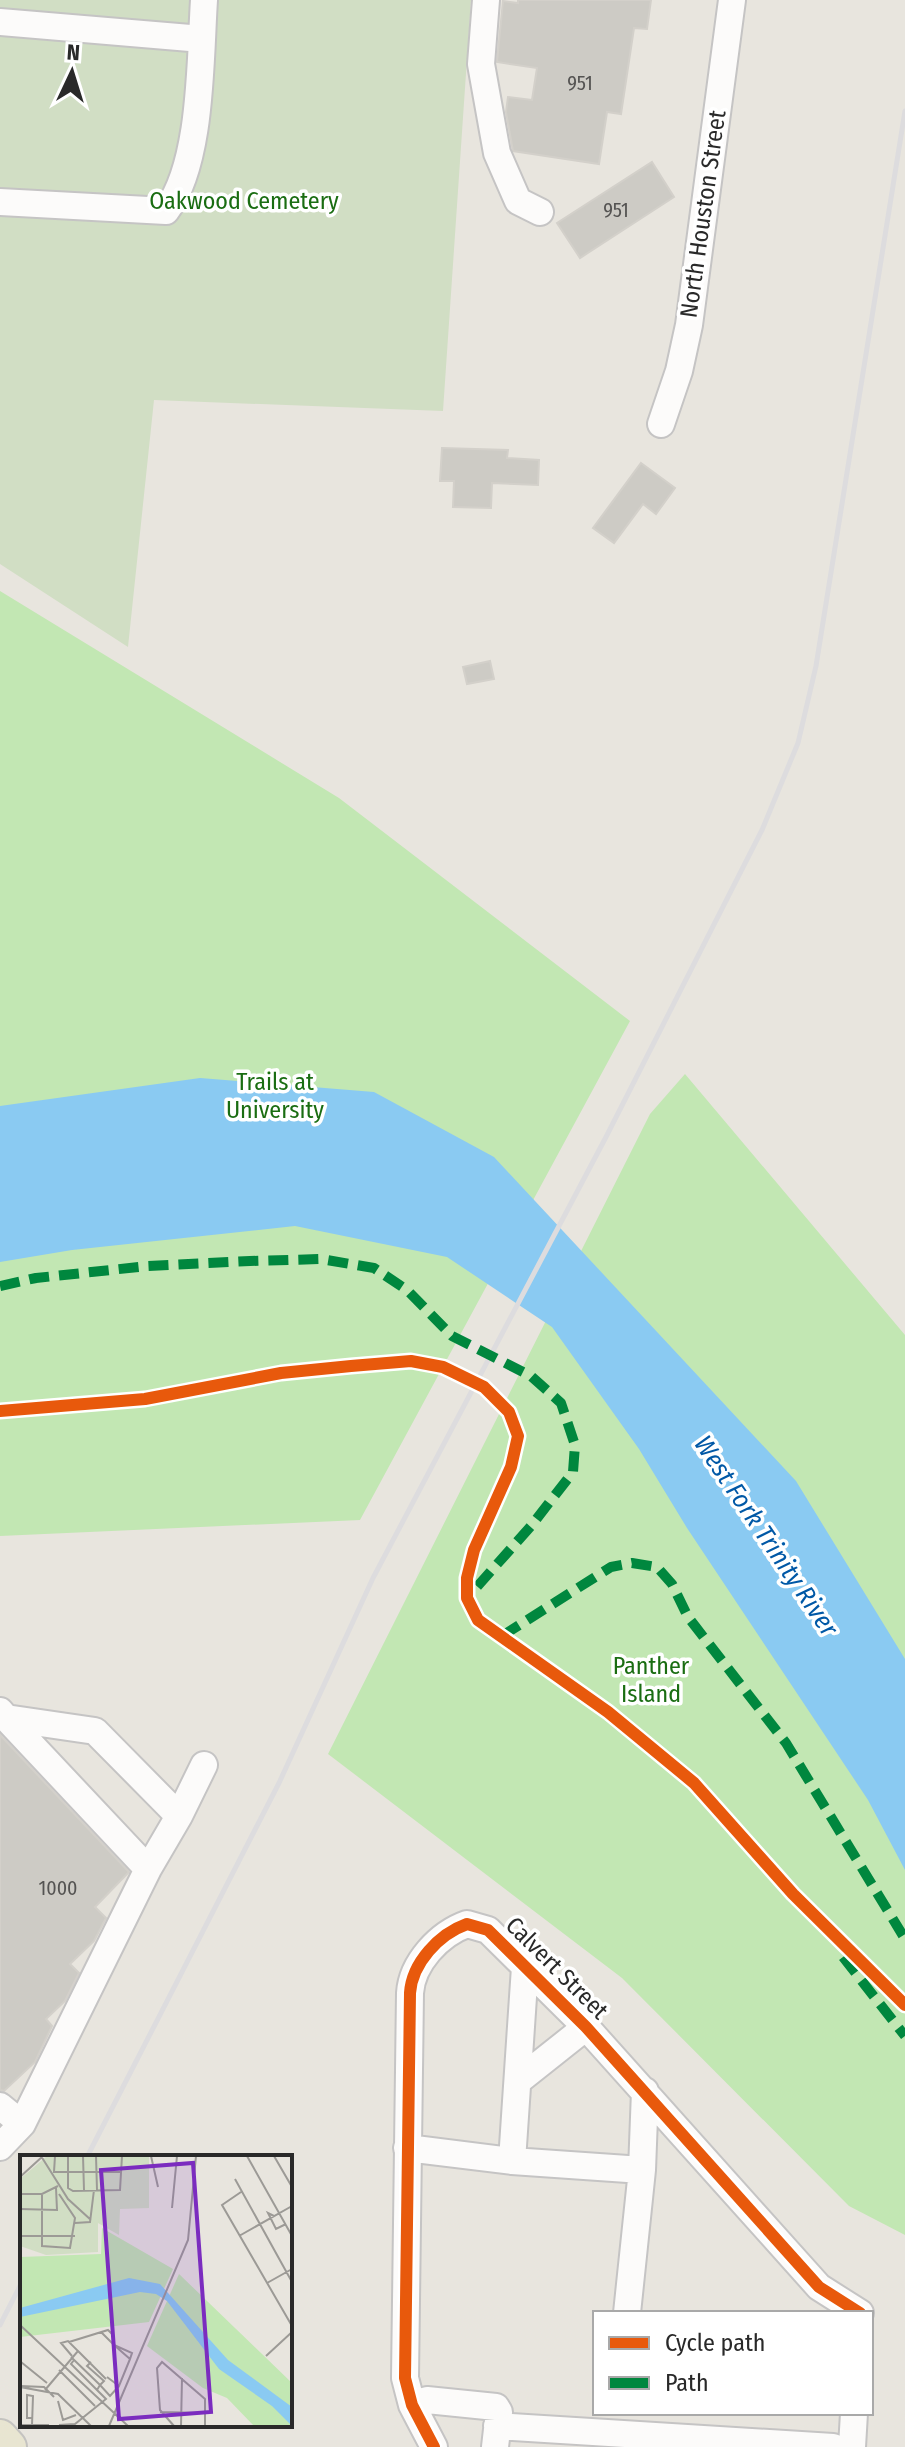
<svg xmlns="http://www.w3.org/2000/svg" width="905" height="2447" viewBox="0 0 905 2447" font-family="'Fira Sans Condensed',sans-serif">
  <rect width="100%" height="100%" fill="#e8e5de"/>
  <!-- green -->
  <path fill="#c2e7b3" d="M0,591L339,798L630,1021L360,1520L0,1536Z
    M685,1074L905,1335V2235L849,2206L622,1978L328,1754L650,1114Z"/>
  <!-- cemetery -->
  <path fill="#d1dec4" d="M0,0H471L443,411L154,400L128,647L0,564Z"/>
  <!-- water -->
  <path fill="#8acaf2" d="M200,1078L374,1092L494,1157L796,1481L905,1659V1870L868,1800L687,1528L639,1449L552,1327L447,1257L295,1226L72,1250L0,1262V1106Z"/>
  <!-- building -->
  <path fill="#cdcbc5" stroke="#d3d0ca" stroke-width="2" d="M518,0H651L647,29L634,28L621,114L607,112L599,164L513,151L506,112L508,97L532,100L537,68L497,62L503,1L518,3Z
    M652,162L674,197L580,258L557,223Z
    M442,448L508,450L507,458L539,460L538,485L492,483L491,508L453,507L454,481H440Z
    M641,463L675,488L656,514L643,504L614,543L593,528Z
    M490,661L494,679L467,684L463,667Z
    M0,1735L129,1872L95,1907L106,1918L94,1941L70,1964L79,1973L65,2001L46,2019L52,2026L35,2062L4,2091L0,2090Z"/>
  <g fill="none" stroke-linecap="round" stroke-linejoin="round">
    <defs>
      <path id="minor" d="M486,0L481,64L497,153L518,201L540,212
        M0,22L202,39
        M0,202L166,211C202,163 200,61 204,0
        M661,424L679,371L689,325L732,0
        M0,1711L6,1718L148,1869L179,1816L95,1731L6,1718
        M179,1816L204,1765
        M518,2081L586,2027
        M0,2106L22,2124L148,1869
        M0,2147L22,2124
        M407,2148L512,2161L642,2170
        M512,2161L525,1967
        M627,2313L642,2170L645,2091
        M412,2405L427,2400L496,2407L499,2412L495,2447
        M497,2426L833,2447
        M434,2447L412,2405L405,2378L410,1993C412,1963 439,1934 467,1924L488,1930L586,2027L819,2287L860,2313
        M852,2447L854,2413"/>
      <path id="major" d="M0,2437L9,2447"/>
    </defs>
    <!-- minor casing -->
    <use href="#minor" stroke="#c5c4c4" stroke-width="30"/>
    <!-- major casing -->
    <use href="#major" stroke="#c4c3c0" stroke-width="38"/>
    <!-- minor -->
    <use href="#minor" stroke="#fcfbfa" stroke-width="26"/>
    <!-- major -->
    <use href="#major" stroke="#e8e5d1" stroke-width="34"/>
    <!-- rail -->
    <path stroke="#dddcde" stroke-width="5" d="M87,2157L279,1783L373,1578L606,1137L762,830L798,743L816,666L905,111
      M0,2325L22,2282"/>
    <!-- quiet -->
    <path stroke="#00873e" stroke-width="10" stroke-dasharray="20 10" stroke-linecap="butt" d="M0,1286L36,1278L148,1266L250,1261L321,1259L374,1268L407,1290L452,1336L531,1376L561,1403L575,1445L573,1472L531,1526L467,1598
      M502,1636L611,1567L632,1563L657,1567L672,1584L688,1617L786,1743L905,1939
      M843,1957L905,2036"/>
    <defs>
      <path id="cycleway" d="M0,1411L145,1399L281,1373L351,1366L411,1361L443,1367L484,1387L509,1412L518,1436L511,1467L474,1550L467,1578V1598L478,1620L608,1712L694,1783L793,1894L905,2005
        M434,2447L412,2405L405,2378L410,1993C412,1963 439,1934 467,1924L488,1930L586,2027L819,2287L860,2313"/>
    </defs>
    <!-- cycleway casing -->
    <use href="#cycleway" stroke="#fff" stroke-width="17"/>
    <!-- cycleway -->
    <use href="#cycleway" stroke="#e8590c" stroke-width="12"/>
  </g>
  <g text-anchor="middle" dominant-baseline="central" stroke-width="7" stroke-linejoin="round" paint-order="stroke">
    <!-- number labels -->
    <g font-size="20" fill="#545352">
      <text x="580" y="83">951</text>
      <text x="616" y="210">951</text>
      <text x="58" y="1888">1000</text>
    </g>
    <!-- park labels -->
    <g font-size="24" fill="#1a6d12" stroke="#fff">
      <text x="244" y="201">Oakwood Cemetery</text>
      <text x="275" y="1082">Trails at<tspan x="275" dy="28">University</tspan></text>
      <text x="651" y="1666">Panther<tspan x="651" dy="28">Island</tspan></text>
    </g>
    <!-- street labels -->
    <g font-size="24" fill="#292929" stroke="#fff">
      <text transform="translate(703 214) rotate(-82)">North Houston Street</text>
      <text transform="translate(557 1968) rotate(45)">Calvert Street</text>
    </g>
    <!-- water labels -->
    <g font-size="26" font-style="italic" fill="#0058a6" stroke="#fff">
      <text transform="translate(766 1536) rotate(56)">West Fork Trinity River</text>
    </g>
  </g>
  <!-- overview -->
  <g transform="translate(20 2155)">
    <rect width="272" height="272" fill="#e8e5de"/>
    <path d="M82,73L153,114L129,167L0,182V102L81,99ZM159,119L272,228V271H234L207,243L183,233L127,191Z" fill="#c2e7b3"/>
    <path d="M27,1H129V53L100,54L99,80L78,68V97L26,100L0,91V24Z" fill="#d1dec4"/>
    <path d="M109,123L140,129L208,205L272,252V271L252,251L199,214L147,146L136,139L120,137L0,162V153Z" fill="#8acaf2"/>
    <path fill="none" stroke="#9c9a96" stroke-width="2" d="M21,1L48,44L71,65M35,1L34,17H102M48,1V33L53,36L100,35L102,1M63,1L64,35M76,1L77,35M131,1L138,32M227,1L272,81M254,1L272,32M0,22L23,1M215,24L272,127M221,37L202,50L272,171M0,39H22L38,31M22,39V91L50,93L55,63L39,39M152,53L157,1M0,54L37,55L36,33M254,61L248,58L256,74L266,69M55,68L70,67L74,35M0,81H55M219,81L272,51M247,128L272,114M0,170L108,271M81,177L94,190L110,204L112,198L94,190M49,187L88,175L93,180M58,196L86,224M246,201L272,177M54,205L51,209L77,235M1,207L27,228M71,207L67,211L84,226L80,230L90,241L99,231M39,215L75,251M87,222L99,231L110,204M0,231L24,232L34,242M0,232L38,239L71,271M25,235L58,196L48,186L41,188L52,201M38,246L43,265L56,260M140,257L185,258M12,263H7V240L13,241L12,270M0,270H29M39,270L55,269L86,244L77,235L80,230L51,202M89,271L168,85L176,1M154,271L140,255L137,213L142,207L185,244V271M161,271L162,223"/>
    <path fill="#7b2cbf" fill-opacity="0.15" stroke="#7b2cbf" stroke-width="4" d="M173,8L191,257L99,264L81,15Z"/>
    <rect width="272" height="272" fill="none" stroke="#292929" stroke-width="4"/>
  </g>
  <!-- legend -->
  <rect x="593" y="2311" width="280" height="104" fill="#ffffff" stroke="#a9a9a9" stroke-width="2"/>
  <rect x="609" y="2337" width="40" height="12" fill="#e8590c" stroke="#a9a9a9" stroke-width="2"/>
  <text x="665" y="2351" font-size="24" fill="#292929">Cycle path</text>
  <rect x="609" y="2377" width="40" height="12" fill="#00873e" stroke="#a9a9a9" stroke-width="2"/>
  <text x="665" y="2391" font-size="24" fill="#292929">Path</text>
  <!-- north arrow -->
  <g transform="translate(72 72) rotate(4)" stroke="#ffffff" stroke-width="6" paint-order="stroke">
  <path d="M0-6L14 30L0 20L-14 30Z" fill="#292929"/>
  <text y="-12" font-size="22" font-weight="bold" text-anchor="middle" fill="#292929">N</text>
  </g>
</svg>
